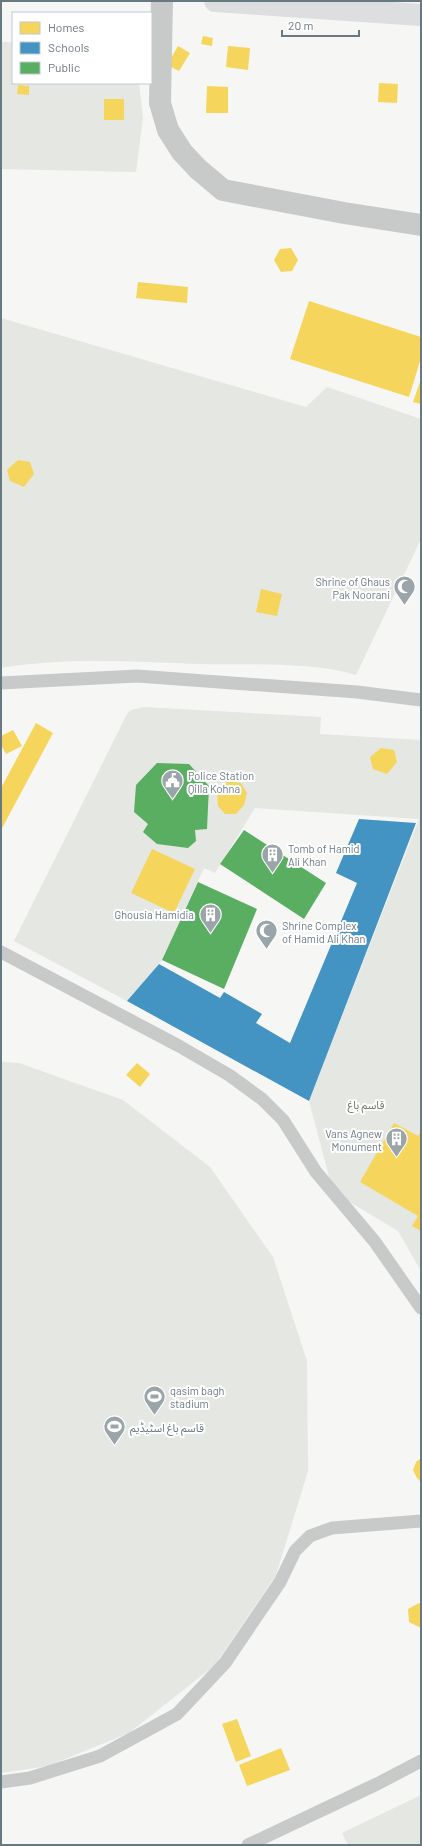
<svg xmlns="http://www.w3.org/2000/svg" width="422" height="1846" viewBox="0 0 422 1846" font-family="Barlow,'Noto Sans Arabic',sans-serif">
  <rect width="100%" height="100%" fill="#f6f6f5"/>
  <!-- green -->
  <path fill="#e5e7e3" d="M1,42H13V83H139L143,118L136,172L1,169Z
    M1,318L306,407L327,387L421,419V539L356,675C311,661 246,665 199,664C132,662 67,657 1,668Z
    M144,707L321,717L320,734L421,740V1271L398,1231L333,1192L309,1101L419,819L255,808L215,873L204,868L162,960L127,1001L14,941L127,714L131,710Z
    M1,1062L19,1063L123,1100L210,1167L273,1257L307,1361L308,1471L276,1575L215,1665L129,1733L48,1766L1,1773Z
    M421,1795V1845H348L342,1833Z"/>
  <!-- homes -->
  <path fill="#f6d55c" d="M203,36L213,38L212,46L201,44Z
    M178,46L190,53L179,71L167,65Z
    M228,46L250,48L248,70L226,67Z
    M379,83L398,84L397,103L378,102Z
    M18,85L29,86V95L17,94Z
    M207,86L228,87V113H206Z
    M104,99H124V120H104Z
    M291,248L298,260L292,271L281,272L274,260L280,249Z
    M138,282L188,287L187,303L136,298Z
    M309,301L421,337V358L409,397L290,359Z
    M421,379V404L413,402Z
    M18,460L30,462L34,474L24,487L10,481L7,470Z
    M261,589L282,594L277,616L256,612Z
    M36,723L53,733L1,830V788Z
    M13,730L22,746L6,754L1,745V736Z
    M381,748L394,750L397,762L387,774L373,769L370,757Z
    M228,781L241,783L247,793L244,805L236,814H225L218,806L217,791Z
    M152,849L195,869L174,913L131,893Z
    M137,1063L150,1074L140,1087L126,1075Z
    M394,1123L418,1136L421,1131V1231L412,1226L418,1216L360,1182Z
    M421,1458V1482L417,1478L413,1470L416,1462Z
    M419,1603L421,1604V1628L409,1622L408,1609Z
    M237,1719L251,1756L236,1762L222,1724Z
    M281,1748L290,1770L247,1786L239,1765Z"/>
  <!-- schools -->
  <path fill="#4393c3" d="M359,819L416,823L309,1101L127,1001L159,964L220,998L224,992L262,1014L256,1023L290,1043L357,883L336,873Z"/>
  <!-- public -->
  <path fill="#5aae61" d="M157,763L189,764L209,786L207,829L195,830L196,841L188,848L157,844L143,832L148,824L134,812L136,785Z
    M244,830L326,883L304,919L220,864Z
    M198,882L257,909L224,989L162,960Z"/>
  <g fill="none" stroke-linecap="round" stroke-linejoin="round">
    <!-- lane -->
    <path stroke="#c8caca" stroke-width="13" d="M1,683L137,676L357,692L421,700
      M1,952L179,1046L229,1075L262,1099L283,1120L316,1172L375,1242L421,1308
      M1,1782L30,1778L100,1756L177,1714L225,1663L280,1582L295,1551L310,1536L332,1528L421,1521
      M248,1845L377,1784L421,1761"/>
    <!-- street -->
    <path stroke="#c8caca" stroke-width="22" d="M162,1L160,103L168,130L182,152L198,169L223,190L344,213L421,225"/>
    <!-- primary -->
    <path stroke="#dddedf" stroke-width="22" d="M215,1L421,15"/>
  </g>
  <!-- icons -->
  <defs>
    <symbol id="mosque-pin" viewBox="-11 -11 22 30"><path d="M0 17L-7.5 6A9.5 9.5 0 1 1 7.5 6Z" fill="#9aa5aa" stroke="#fff"/><path d="M3.5-4.9A6 6 0 1 0 3.5 4.9A5 5 0 1 1 3.5-4.9Z" fill="#fff"/></symbol>
    <symbol id="civic-pin" viewBox="-11 -11 22 30"><path d="M0 17L-7.5 6A9.5 9.5 0 1 1 7.5 6Z" fill="#9aa5aa" stroke="#fff"/><path d="M-.6-6.5H3V-4.5H.6V-3L4-1V1h2V6H-6V1h2V-1L-.6-3ZM-1.2 2.5V6h2.4V2.5Z" fill="#fff"/></symbol>
    <symbol id="building-pin" viewBox="-11 -11 22 30"><path d="M0 17L-7.5 6A9.5 9.5 0 1 1 7.5 6Z" fill="#9aa5aa" stroke="#fff"/><path d="M-4-6H4V6H1V3H-1V6H-4ZM-2.5-4.3h1.7v1.8h-1.7ZM.8-4.3h1.7v1.8H.8ZM-2.5-1h1.7V.8h-1.7ZM.8-1h1.7V.8H.8Z" fill="#fff"/></symbol>
    <symbol id="stadium-pin" viewBox="-11 -11 22 30"><path d="M0 17L-7.5 6A9.5 9.5 0 1 1 7.5 6Z" fill="#9aa5aa" stroke="#fff"/><path d="M0-5a6.5 5 0 1 0 0 10a6.5 5 0 1 0 0-10ZM-3.5-1.8h7v3.6h-7Z" fill="#fff"/></symbol>
  </defs>
  <g fill-rule="evenodd">
    <use href="#mosque-pin" x="392" y="574" width="25" height="34"/>
    <use href="#civic-pin" x="160" y="768" width="25" height="34"/>
    <use href="#building-pin" x="260" y="842" width="25" height="34"/>
    <use href="#building-pin" x="198" y="902" width="25" height="34"/>
    <use href="#mosque-pin" x="254" y="918" width="25" height="34"/>
    <use href="#building-pin" x="384" y="1126" width="25" height="34"/>
    <use href="#stadium-pin" x="142" y="1384" width="25" height="34"/>
    <use href="#stadium-pin" x="102" y="1414" width="25" height="34"/>
  </g>
  <g text-anchor="middle" dominant-baseline="central" stroke-width="4" stroke-linejoin="round" paint-order="stroke">
    <!-- poi labels -->
    <g font-size="11" fill="#697982" stroke="#fff" text-anchor="start">
      <text x="390" y="581" text-anchor="end">Shrine of Ghaus<tspan x="390" dy="13">Pak Noorani</tspan></text>
      <text x="188" y="775">Police Station<tspan x="188" dy="13">Qilla Kohna</tspan></text>
      <text x="288" y="848">Tomb of Hamid<tspan x="288" dy="13">Ali Khan</tspan></text>
      <text x="194" y="914" text-anchor="end">Ghousia Hamidia</text>
      <text x="282" y="925">Shrine Complex<tspan x="282" dy="13">of Hamid Ali Khan</tspan></text>
      <text x="382" y="1133" text-anchor="end">Vans Agnew<tspan x="382" dy="13">Monument</tspan></text>
      <text x="170" y="1390">qasim bagh<tspan x="170" dy="13">stadium</tspan></text>
      <text x="130" y="1427">قاسم باغ اسٹیڈیم</text>
    </g>
    <!-- park labels -->
    <g font-size="11" fill="#6c7a67" stroke="#fff">
      <text x="366" y="1104">قاسم باغ</text>
    </g>
  </g>
  <!-- border -->
  <rect width="422" height="1846" fill="none" stroke="#697982" stroke-width="4"/>
  <!-- legend -->
  <rect x="12" y="12" width="140" height="72" fill="#ffffff" stroke="#c3c9cd"/>
  <rect x="20" y="22" width="20" height="12" fill="#f6d55c" stroke="#c3c9cd"/>
  <text x="48" y="32" font-size="12" fill="#697982">Homes</text>
  <rect x="20" y="42" width="20" height="12" fill="#4393c3" stroke="#c3c9cd"/>
  <text x="48" y="52" font-size="12" fill="#697982">Schools</text>
  <rect x="20" y="62" width="20" height="12" fill="#5aae61" stroke="#c3c9cd"/>
  <text x="48" y="72" font-size="12" fill="#697982">Public</text>
  <!-- scale -->
  <path d="M282 30v6h77v-6" fill="none" stroke="#697982" stroke-width="2"/>
  <text x="288" y="30" font-size="12" fill="#697982" stroke="#ffffff" stroke-width="3" paint-order="stroke">20 m</text>
</svg>
